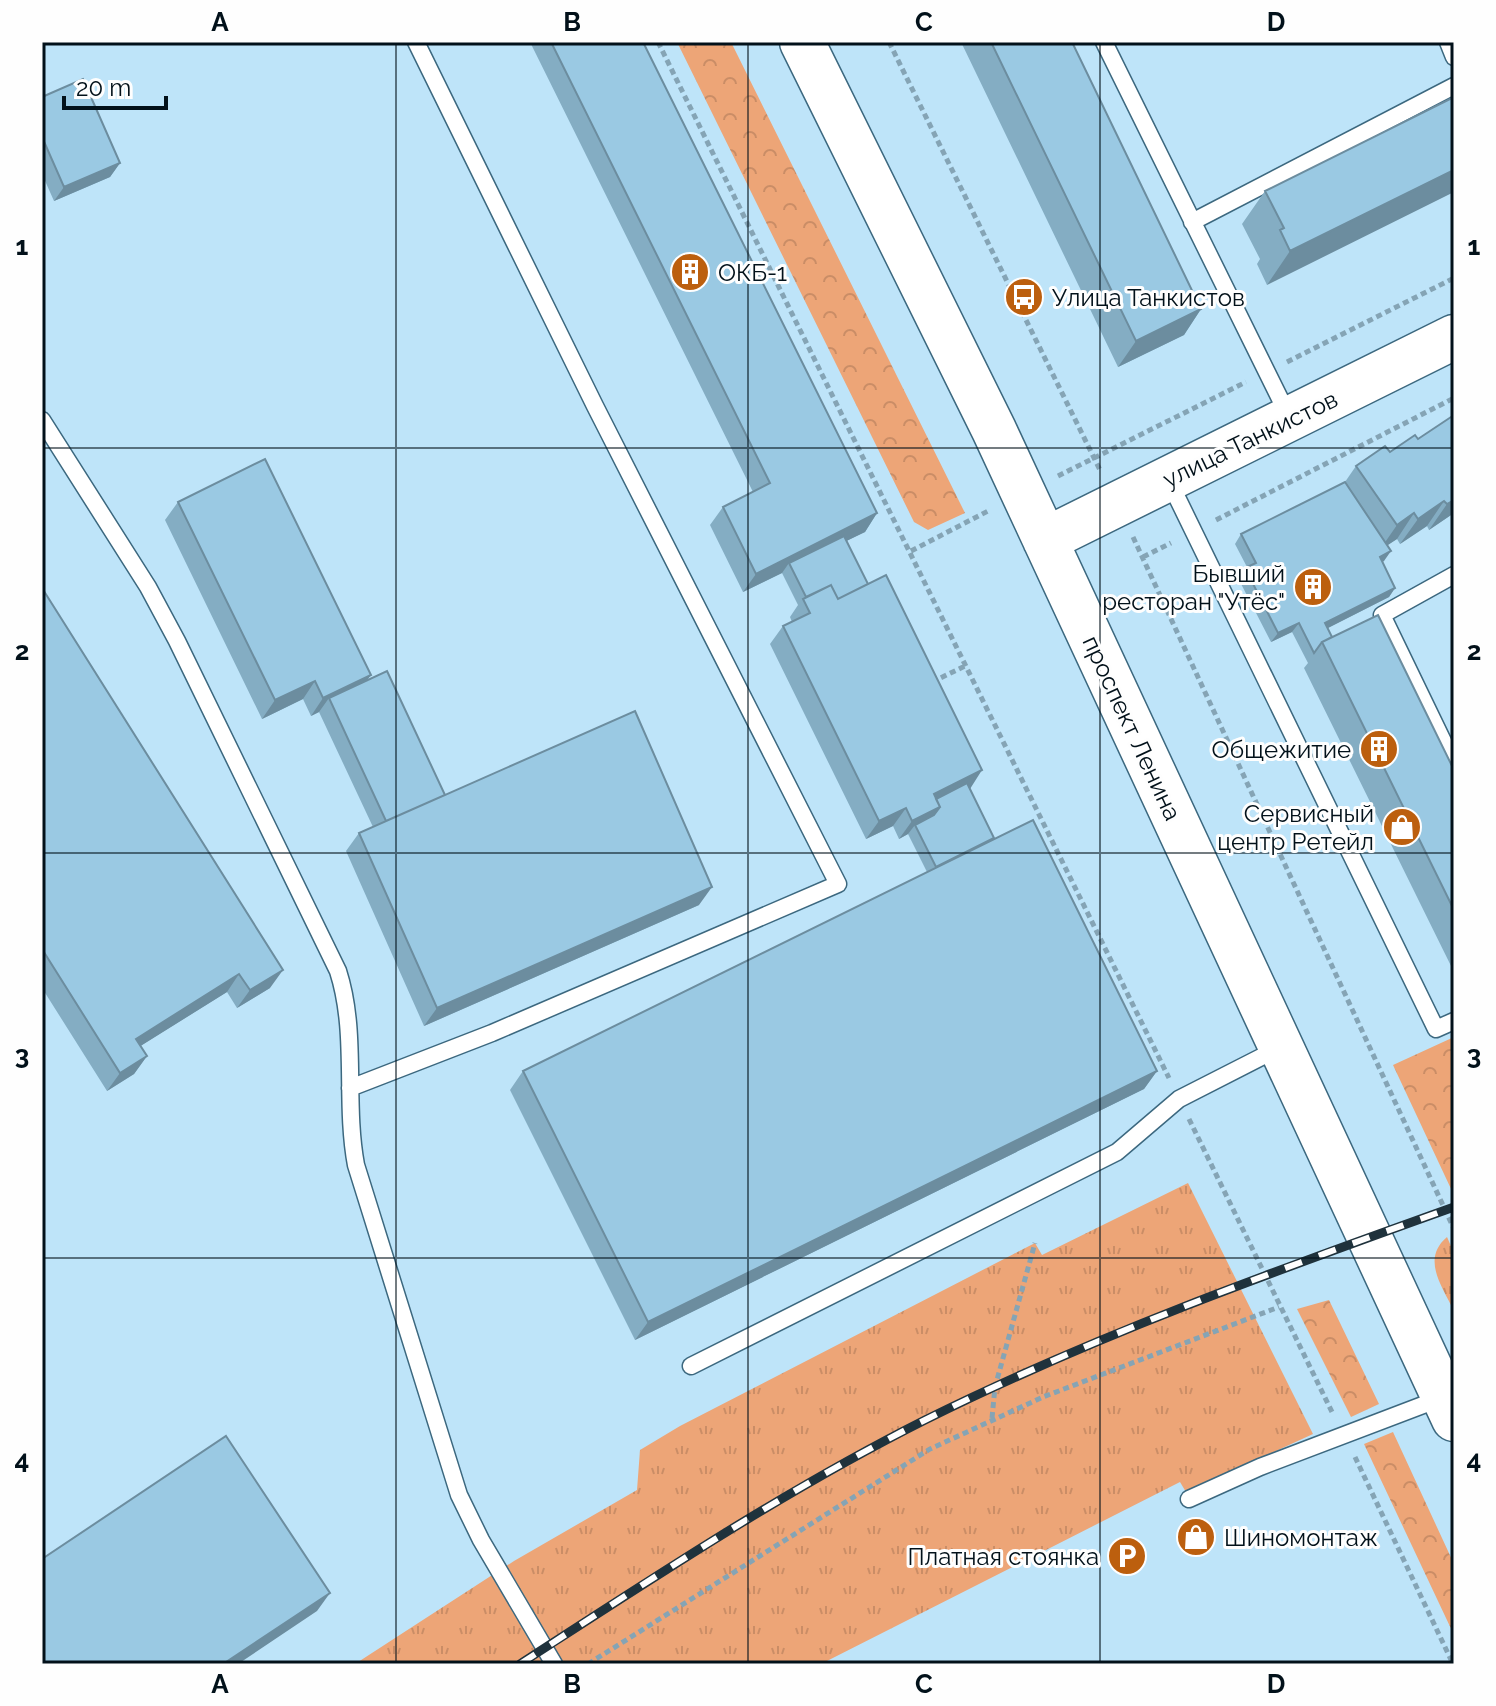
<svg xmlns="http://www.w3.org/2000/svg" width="1496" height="1706" viewBox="0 0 1496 1706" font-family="Raleway,sans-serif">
  <defs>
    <pattern id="grass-tufts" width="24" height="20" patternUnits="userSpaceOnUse" patternTransform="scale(2)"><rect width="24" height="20" fill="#eda577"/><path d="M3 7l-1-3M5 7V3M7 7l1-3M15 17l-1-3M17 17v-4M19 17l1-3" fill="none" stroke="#ca8d66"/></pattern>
    <pattern id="forest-crowns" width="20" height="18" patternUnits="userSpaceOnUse" patternTransform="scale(2)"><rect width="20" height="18" fill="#eda577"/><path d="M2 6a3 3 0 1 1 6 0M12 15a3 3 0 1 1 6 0" fill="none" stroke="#ca8d66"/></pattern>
  </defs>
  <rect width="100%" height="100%" fill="#bee4f9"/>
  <!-- grass -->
  <path fill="url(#grass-tufts)" d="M1188,1183L1313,1434L1186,1492L1180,1482L821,1664H355L514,1561L637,1490L640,1450L680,1426L1035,1243L1042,1255Z
    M1447,1237L1454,1253V1311C1442,1286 1421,1259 1447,1237Z"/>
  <!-- forest -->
  <path fill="url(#forest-crowns)" d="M677,42H731L965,513L928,530L914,522Z
    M1454,1037V1191H1452L1393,1065Z
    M1329,1300L1379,1404L1351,1417L1297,1309Z
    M1393,1432L1454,1564V1635L1364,1444Z"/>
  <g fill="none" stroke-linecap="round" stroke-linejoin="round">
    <defs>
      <path id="lane" d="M1104,42L1289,417
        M1448,42L1454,57
        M1192,222L1454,86
        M42,420L148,587L177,641L338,971C358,1033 344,1101 356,1165L459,1495L481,1540L554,1664
        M1169,481L1436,1029L1454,1021
        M1454,575L1382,615L1454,764
        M350,1088L492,1033L838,884L595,406L416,42
        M691,1366L1117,1152L1179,1099L1279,1048
        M1189,1499L1260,1467L1444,1397"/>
      <path id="secondary" d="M802,42L994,430L1454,1419
        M1045,540L1454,337"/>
    </defs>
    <!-- lane casing -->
    <use href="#lane" stroke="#3c687f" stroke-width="19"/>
    <!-- secondary casing -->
    <use href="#secondary" stroke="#3c687f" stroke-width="47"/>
    <!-- path -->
    <path stroke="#85a4b5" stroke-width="5" stroke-dasharray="6 4" stroke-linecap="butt" d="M658,42L1169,1078
      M889,42L1100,470
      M1287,362L1454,278
      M1058,476L1246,382
      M1216,520L1454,398
      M1133,537L1454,1229
      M911,551L988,511
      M1143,557L1171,543
      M932,682L967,665
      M1189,1119L1332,1412
      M992,1418L995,1387L1035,1243
      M1355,1457L1453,1664
      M588,1664L930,1449L1043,1397L1279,1307"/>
    <!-- lane -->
    <use href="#lane" stroke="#fff" stroke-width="16"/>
    <!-- secondary -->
    <use href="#secondary" stroke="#fff" stroke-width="44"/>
    <defs>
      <path id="rail" d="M520,1664C653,1578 784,1491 925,1420C1096,1335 1275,1271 1454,1207"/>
    </defs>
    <!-- rail casing -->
    <use href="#rail" stroke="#1f323c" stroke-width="9"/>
    <!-- rail -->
    <use href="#rail" stroke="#fefefe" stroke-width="6" stroke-dasharray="18" stroke-linecap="butt"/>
  </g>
  <!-- wall -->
  <path fill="#84adc3" d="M530,42H643L877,513L865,532L846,541L994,838L1157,1071L1144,1089L635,1340L510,1090L523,1071L927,872L908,834L899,839L893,826L866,839L770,644L783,626L792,622L790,617L798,605L782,573L743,592L710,525L723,507L753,492Z
    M961,42H1072L1201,309L1184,335L1118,367Z
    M42,97L120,163L110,177L54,201L42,174Z
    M1454,97L1267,285L1257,264L1260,259L1242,224L1265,191Z
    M1415,435L1454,513L1429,530L1427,526L1400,544L1397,539L1387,545L1384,561L1382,562L1395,588L1389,597L1328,628L1332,637L1454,770V972L1304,668L1308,663L1292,632L1271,642L1238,578L1247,567L1235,544L1241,534L1345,482L1356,466L1390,452Z
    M178,502L367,680L445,795L699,905L424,1026L346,851L359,833L373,827L319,712L311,716L303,699L262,719L165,520Z
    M42,588L270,988L237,1008L227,992L140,1046L147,1056L134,1074L107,1091L42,988Z"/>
  <!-- shaded-wall -->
  <path fill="#6c8d9f" d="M120,163L110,177L54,201L64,187Z
    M1454,170V192L1267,285L1290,251Z
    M1201,309L1184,335L1118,367L1136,341Z
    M1454,500V513L1429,530L1447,504Z
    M1444,501L1427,526L1400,544L1418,519Z
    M877,513L865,532L791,568L789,563L782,573L743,592L756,574Z
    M1414,513L1397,539L1379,551L1397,525Z
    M1391,551L1384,561L1373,566L1380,557Z
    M1395,588L1389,597L1318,633L1325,623Z
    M1299,623L1292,632L1271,642L1278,633Z
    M371,675L358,693L329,698L319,712L311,716L323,698Z
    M315,681L303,699L262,719L275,700Z
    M982,770L970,789L930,808L934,794Z
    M940,807L928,825H915L908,834L899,839L912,821Z
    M906,808L893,826L866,839L879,821Z
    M712,887L699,905L424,1026L437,1008Z
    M283,970L270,988L237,1008L250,990Z
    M239,974L227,992L123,1057L136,1039Z
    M147,1056L134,1074L107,1091L120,1073Z
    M1157,1071L1144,1089L635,1340L648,1322Z
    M330,1593L317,1611L238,1664H223Z"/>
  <!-- building -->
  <path fill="#9ac9e3" stroke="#6c8d9f" stroke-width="2" d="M551,42H643L877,513L756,574L723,507L770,483Z
    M991,42H1072L1201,309L1136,341Z
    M83,79L120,163L64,187L42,137V97Z
    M1454,97V170L1290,251L1280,230L1284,228L1265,191Z
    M1454,415V500L1447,504L1444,501L1418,519L1414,513L1397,525L1356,466L1385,446L1390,452L1415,435L1418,439Z
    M265,459L371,675L323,698L315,681L275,700L178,502Z
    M1345,482L1391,551L1380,557L1395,588L1325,623L1332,637L1322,642L1314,653L1299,623L1278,633L1245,568L1256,563L1241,534Z
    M844,536L868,584L838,599L831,585L806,597L789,563Z
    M886,575L982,770L934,794L940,807L912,821L906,808L879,821L783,626L810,613L803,599L831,585L838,599Z
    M42,588L283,970L250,990L239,974L136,1039L147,1056L120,1073L42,949Z
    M1378,615L1454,770V910L1322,642Z
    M387,671L445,795L386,821L329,698Z
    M635,711L712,887L437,1008L359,833Z
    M967,783L994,838L936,867L915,825L934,815L940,807L936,799Z
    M1033,820L1157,1071L648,1322L523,1071Z
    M226,1436L330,1593L223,1664H42V1559Z"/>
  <!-- grid -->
  <path fill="none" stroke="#02111a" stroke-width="2" stroke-opacity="0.55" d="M396,42V1664M748,42V1664M1100,42V1664M42,448H1454M42,853H1454M42,1258H1454"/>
  <!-- icons -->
  <defs>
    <symbol id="building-disc" viewBox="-11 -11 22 22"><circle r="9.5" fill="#bc5f0e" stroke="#fefefe"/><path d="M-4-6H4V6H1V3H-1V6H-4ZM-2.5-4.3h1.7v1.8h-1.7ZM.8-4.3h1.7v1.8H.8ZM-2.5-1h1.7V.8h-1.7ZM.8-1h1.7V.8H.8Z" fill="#fff"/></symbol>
    <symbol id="bus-disc" viewBox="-11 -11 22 22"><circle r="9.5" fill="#bc5f0e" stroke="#fefefe"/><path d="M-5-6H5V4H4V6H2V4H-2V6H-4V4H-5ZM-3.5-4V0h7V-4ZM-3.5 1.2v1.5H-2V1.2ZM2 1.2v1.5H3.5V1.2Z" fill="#fff"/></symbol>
    <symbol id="shop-disc" viewBox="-11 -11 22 22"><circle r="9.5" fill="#bc5f0e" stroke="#fefefe"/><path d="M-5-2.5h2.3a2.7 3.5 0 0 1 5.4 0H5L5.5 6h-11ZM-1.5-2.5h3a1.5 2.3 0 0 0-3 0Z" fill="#fff"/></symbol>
    <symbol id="parking-disc" viewBox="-11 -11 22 22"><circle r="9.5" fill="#bc5f0e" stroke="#fefefe"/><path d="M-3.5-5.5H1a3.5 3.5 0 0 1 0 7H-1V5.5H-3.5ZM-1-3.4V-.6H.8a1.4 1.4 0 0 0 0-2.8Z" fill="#fff"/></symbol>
  </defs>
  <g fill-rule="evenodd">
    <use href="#building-disc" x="668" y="250" width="44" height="44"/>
    <use href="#bus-disc" x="1002" y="275" width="44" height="44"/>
    <use href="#building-disc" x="1291" y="565" width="44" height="44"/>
    <use href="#building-disc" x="1357" y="727" width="44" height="44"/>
    <use href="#shop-disc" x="1380" y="805" width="44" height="44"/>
    <use href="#shop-disc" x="1174" y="1515" width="44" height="44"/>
    <use href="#parking-disc" x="1105" y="1534" width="44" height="44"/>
  </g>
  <g text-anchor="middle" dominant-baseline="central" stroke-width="6" stroke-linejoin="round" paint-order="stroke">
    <!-- poi labels -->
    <g font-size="24" fill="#02111a" stroke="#fefefe" text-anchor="end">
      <text x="718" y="272" text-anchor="start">ОКБ-1</text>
      <text x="1052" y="297" text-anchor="start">Улица Танкистов</text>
      <text x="1285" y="573">Бывший<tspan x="1285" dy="28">ресторан "Утёс"</tspan></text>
      <text x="1351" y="749">Общежитие</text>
      <text x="1374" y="813">Сервисный<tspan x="1374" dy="28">центр Ретейл</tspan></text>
      <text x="1224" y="1537" text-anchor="start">Шиномонтаж</text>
      <text x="1099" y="1556">Платная стоянка</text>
    </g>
    <!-- street labels -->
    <g font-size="24" fill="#02111a" stroke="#fefefe">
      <text transform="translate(1250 439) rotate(-26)">улица Танкистов</text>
      <text transform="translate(1132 728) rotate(65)">проспект Ленина</text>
    </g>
  </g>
  <!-- border -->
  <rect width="1496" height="1706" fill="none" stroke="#fefefe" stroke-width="88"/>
  <!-- scale -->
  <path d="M64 96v12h102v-12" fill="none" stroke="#02111a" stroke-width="4"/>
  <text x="76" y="96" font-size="24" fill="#02111a" stroke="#fefefe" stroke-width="6" paint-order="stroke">20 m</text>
  <rect x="44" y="44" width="1408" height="1618" fill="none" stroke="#02111a" stroke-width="3"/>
  <g font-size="26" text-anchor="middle" font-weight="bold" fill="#02111a">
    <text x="220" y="31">A</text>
    <text x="572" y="31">B</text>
    <text x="924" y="31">C</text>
    <text x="1276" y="31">D</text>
    <text x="22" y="255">1</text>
    <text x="1474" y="255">1</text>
    <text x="22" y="660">2</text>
    <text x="1474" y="660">2</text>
    <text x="22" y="1064">3</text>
    <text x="1474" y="1064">3</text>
    <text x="22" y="1469">4</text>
    <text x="1474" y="1469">4</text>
    <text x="220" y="1693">A</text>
    <text x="572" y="1693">B</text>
    <text x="924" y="1693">C</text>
    <text x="1276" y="1693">D</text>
  </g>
</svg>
